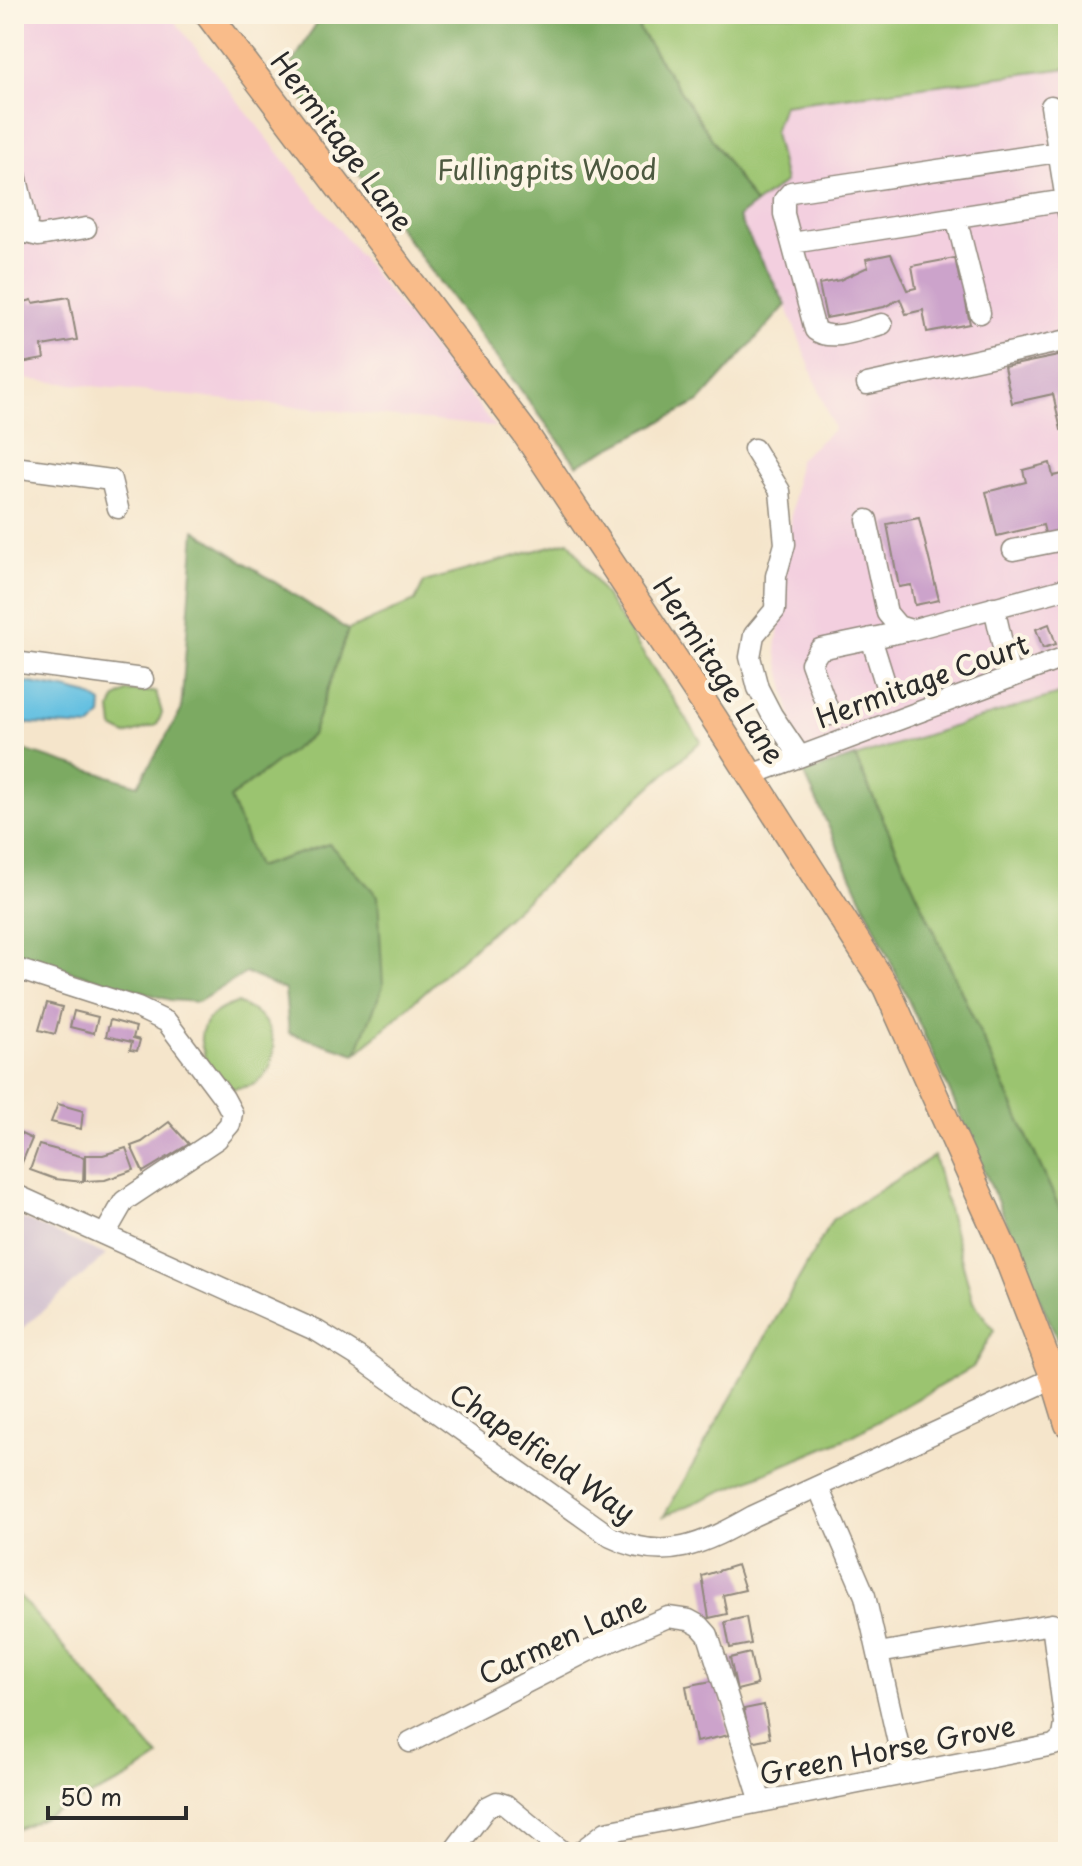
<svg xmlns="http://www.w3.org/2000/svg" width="1082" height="1866" viewBox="0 0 1082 1866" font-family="'Playpen Sans',sans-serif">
  <rect width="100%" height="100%" fill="#fcf5e5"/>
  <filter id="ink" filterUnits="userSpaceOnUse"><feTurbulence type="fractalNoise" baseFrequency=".0125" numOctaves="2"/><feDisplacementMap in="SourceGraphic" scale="16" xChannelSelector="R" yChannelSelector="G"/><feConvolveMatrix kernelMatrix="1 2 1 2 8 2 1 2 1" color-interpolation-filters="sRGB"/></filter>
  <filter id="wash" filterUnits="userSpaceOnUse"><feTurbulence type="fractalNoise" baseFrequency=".006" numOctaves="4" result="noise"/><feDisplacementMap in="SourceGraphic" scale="32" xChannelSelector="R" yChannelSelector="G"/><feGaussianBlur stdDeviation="1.8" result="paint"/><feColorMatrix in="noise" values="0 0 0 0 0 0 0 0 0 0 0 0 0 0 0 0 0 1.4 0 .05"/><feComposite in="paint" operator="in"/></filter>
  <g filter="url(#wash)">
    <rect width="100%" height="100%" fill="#f5e5cb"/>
    <!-- built -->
    <path fill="#f3cfdf" d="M14,14H169L495,427L14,378Z
      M1068,68V691L804,773L776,650L798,460L834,429L786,305L738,217L785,182L774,132L783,105Z"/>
    <!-- industrial -->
    <path fill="#cfbdce" d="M14,1215L106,1255L14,1336Z"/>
    <!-- green -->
    <path fill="#9bc470" stroke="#63784e" stroke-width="2" d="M642,14H1068V68L783,105L774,132L785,182L755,204L639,29Z
      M569,541L701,741L356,1054L382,986L329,844L257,867L230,798L312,735L348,630L415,601L424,582Z
      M127,691L156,692L162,713L157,725L126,735L113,728L111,709L115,699Z
      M1068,691V1227L855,757Z
      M237,1003C247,1008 258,1012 264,1021C279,1041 276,1071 254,1084C246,1088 237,1087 229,1090L204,1061C206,1053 202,1050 201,1042C199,1020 219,1008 237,1003Z
      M934,1156L973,1302L994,1330L973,1367L852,1436L664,1516L832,1220Z
      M14,1590L159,1757L123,1781L14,1831Z"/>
    <!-- forest -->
    <path fill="#7caa62" stroke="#546a46" stroke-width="2" d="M322,14H642L639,29L755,204L738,217L786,305L699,402L577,465L285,76Z
      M195,530L348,630L312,735L230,798L257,867L329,844L378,896L383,986L356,1054L289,1033L285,990L246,973L198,1002L170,1000L14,955V747L138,785L181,711Z
      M855,757L1068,1227V1364L943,1076L804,773Z"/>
    <!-- water -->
    <path fill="#63c0e1" stroke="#477686" stroke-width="2" d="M14,680L65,689L89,695L102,703L101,716L90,727L14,723Z"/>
    <g id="blocks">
      <!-- building -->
      <path fill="#cca3cb" d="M891,254L907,290L916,288L912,266L955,258L960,282L977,279L982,295L965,298L970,324L927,332L923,310L906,314L900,299L884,307L826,318L819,284L840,280L868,267L866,259Z
        M69,297L77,340L42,346L44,359L15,364L14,300L23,298L24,302L32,300L33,303Z
        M1068,354V428L1061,430L1053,394L1012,403L1004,367Z
        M1050,463L1053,476L1068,473V518L1059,520L1062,533L1046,537L1043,525L997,536L986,492L1026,482L1023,470Z
        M919,518L939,600L915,605L911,585L899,587L887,524Z
        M1049,624L1056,644L1043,648L1036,629Z
        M47,1003L62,1007L55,1034L39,1030Z
        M74,1011L98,1017L94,1033L70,1027Z
        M110,1020L136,1027L133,1038L140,1040L137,1051L130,1050L132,1042L106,1036Z
        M58,1104L83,1111L81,1129L51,1122Z
        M169,1122L189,1144L143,1172L131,1146L142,1142Z
        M17,1132L32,1139L21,1165L14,1162V1139Z
        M39,1145L84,1157L83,1182L55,1179L30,1170Z
        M126,1148L134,1170L105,1180L85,1181V1155H103Z
        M737,1565L745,1590L723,1595L727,1614L709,1618L702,1576Z
        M746,1617L751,1644L730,1648L725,1622Z
        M750,1653L757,1685L737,1690L730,1658Z
        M717,1680L729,1735L696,1742L686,1686Z
        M764,1705L770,1738L750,1742L744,1709Z"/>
    </g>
  </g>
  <g filter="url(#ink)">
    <use href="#blocks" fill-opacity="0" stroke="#90887b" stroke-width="2"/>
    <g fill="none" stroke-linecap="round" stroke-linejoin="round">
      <defs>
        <path id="minor" d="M1051,106L1068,213
          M14,166L27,222L23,232L14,239
          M956,217L980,313
          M23,232L39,236L86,228
          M792,243L1066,200
          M882,324C862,329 832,343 815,330L784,214V200L791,192L1057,152
          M867,384L1068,340
          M754,449L780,491L785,544L776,576L775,610L754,635L750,657L758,688L772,715L799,755
          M14,467L111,480L118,508
          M867,520L887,613L898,626L911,630L1068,588
          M1013,550L1068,539
          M994,607L1010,678
          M871,638L886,686
          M14,662L143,679
          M830,715L811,663L820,649L911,630
          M751,775L1068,656
          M14,968L138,1008L167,1022L224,1098L232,1113L230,1124L217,1139L124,1201L105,1234
          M14,1194L317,1331L359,1357L611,1537C665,1564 705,1543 753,1516L1054,1378
          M818,1487L865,1596L905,1774
          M410,1742L586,1652L668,1617L689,1620L700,1626L708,1635L761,1802
          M453,1852L487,1807L497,1802L506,1805L563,1852
          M580,1852L606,1832L1054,1745L1063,1737L1065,1724L1052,1624L878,1653"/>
        <path id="major" d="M208,14L525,433L714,718L886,987L1006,1254L1054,1378L1068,1424"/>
      </defs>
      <!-- minor casing -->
      <use href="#minor" stroke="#90887b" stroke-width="23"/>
      <!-- major casing -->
      <use href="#major" stroke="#90887b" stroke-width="29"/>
      <!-- minor -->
      <use href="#minor" stroke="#fff" stroke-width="20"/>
      <!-- major -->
      <use href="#major" stroke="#f9bc8a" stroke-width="26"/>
    </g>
  </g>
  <g text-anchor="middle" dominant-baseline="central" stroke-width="8" stroke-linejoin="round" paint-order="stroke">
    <!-- street labels -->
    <g font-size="28" fill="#2b2b2b" stroke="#fcf5e5">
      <text transform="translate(343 141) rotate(53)">Hermitage Lane</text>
      <text transform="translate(720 670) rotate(57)">Hermitage Lane</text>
      <text transform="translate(922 680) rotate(-20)">Hermitage Court</text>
      <text transform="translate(543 1452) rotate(35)">Chapelfield Way</text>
      <text transform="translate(562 1637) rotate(-25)">Carmen Lane</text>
      <text transform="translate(887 1749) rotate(-11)">Green Horse Grove</text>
    </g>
    <!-- park labels -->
    <g font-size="28" fill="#4d5940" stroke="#fcf5e5">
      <text x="547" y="168">Fullingpits Wood</text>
    </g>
  </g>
  <!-- margin -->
  <rect width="1082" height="1866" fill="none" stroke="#fcf5e5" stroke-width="48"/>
  <!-- scale -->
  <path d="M48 1806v12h138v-12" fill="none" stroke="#2b2b2b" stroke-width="4"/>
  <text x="60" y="1806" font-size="24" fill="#2b2b2b" stroke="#fcf5e5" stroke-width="6" paint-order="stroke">50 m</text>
</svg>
